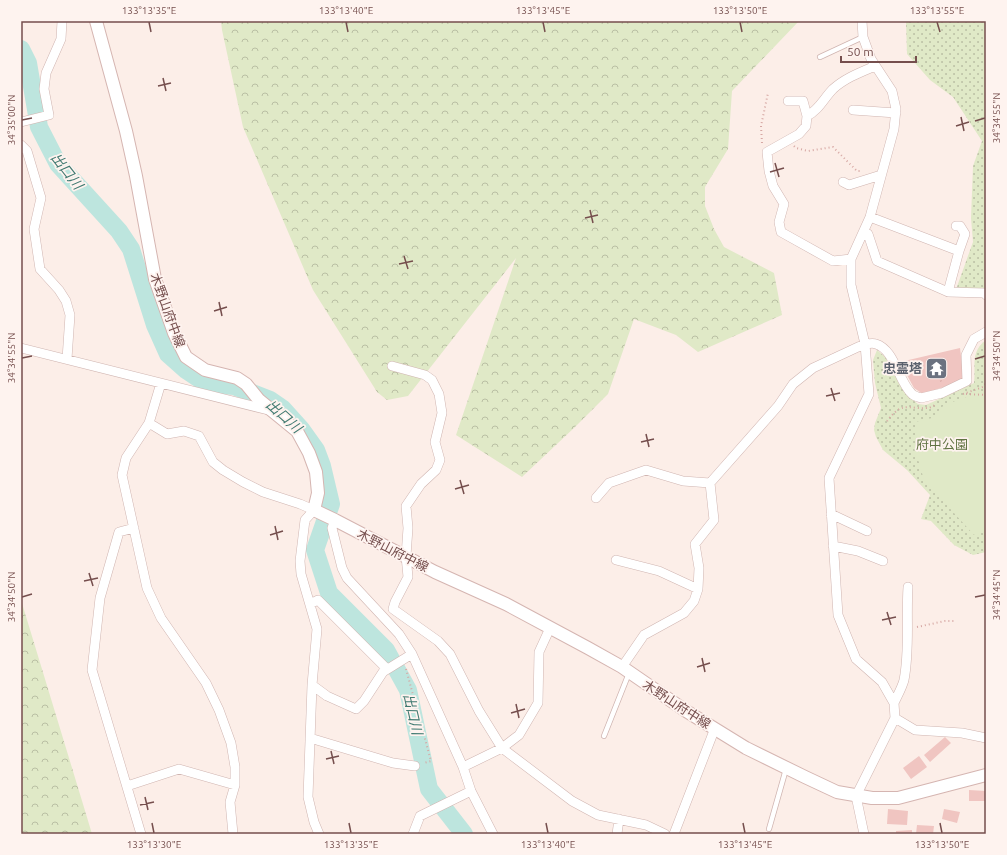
<svg xmlns="http://www.w3.org/2000/svg" width="1007" height="855" viewBox="0 0 1007 855" font-family="Ubuntu,'Noto Sans JP',sans-serif">
  <defs>
    <pattern id="green-dots" width="8" height="8" patternUnits="userSpaceOnUse"><rect width="8" height="8" fill="#e0e9c7"/><path d="M2 2h.1M6 6h.1" fill="none" stroke="#babfa4" stroke-width="1.8" stroke-linecap="round"/></pattern>
    <pattern id="forest-crowns" width="20" height="18" patternUnits="userSpaceOnUse"><rect width="20" height="18" fill="#e0e9c7"/><path d="M2 6a3 3 0 1 1 6 0M12 15a3 3 0 1 1 6 0" fill="none" stroke="#babfa4"/></pattern>
  </defs>
  <rect width="100%" height="100%" fill="#fceee8"/>
  <!-- green -->
  <path fill="url(#green-dots)" d="M906,21H986V297L954,295L973,242L971,218L973,166L982,141L953,97L930,80L907,54Z
    M986,340V552L973,555L954,545L931,521L921,519L930,495L907,470L883,450L876,437L874,430L875,423L881,408L875,383L873,360L877,350L884,356L888,361L912,399L918,404L926,405L974,383C976,365 970,352 986,340Z"/>
  <!-- forest -->
  <path fill="url(#forest-crowns)" d="M221,21H799L732,91L728,149L705,187V206L714,229L724,247L774,273L782,315L698,352L676,335L634,319L608,394L575,427L522,477L456,435L516,258L408,396L387,400L377,392L313,290L243,127L222,30Z
    M21,600L86,814L92,834H21Z"/>
  <!-- pitch -->
  <path fill="#e0e9c7" d="M986,390V530L974,535L924,480L915,449V422L932,418L944,405Z"/>
  <g fill="none" stroke-linecap="round" stroke-linejoin="round">
    <!-- river -->
    <path stroke="#bde5de" stroke-width="18" d="M21,49L28,63L39,127L58,164L119,231L131,249L155,325L168,354L186,370L201,380L211,384L234,386L270,400L283,409L301,429L316,450L322,466L331,504L315,550L329,593L386,650L408,690L429,789L464,834"/>
  </g>
  <!-- building -->
  <path fill="#f0c5c1" d="M960,348L964,380L923,394L914,388L900,362Z
    M945,737L951,743L930,762L924,755Z
    M919,756L927,767L911,779L903,768Z
    M969,790L986,791V801H969Z
    M888,809L908,811L907,825L887,824Z
    M944,809L960,812L957,823L942,819Z
    M917,825L934,826L933,834H916Z
    M912,830V834H896V831Z"/>
  <g fill="none" stroke-linecap="round" stroke-linejoin="round">
    <defs>
      <path id="lane" d="M820,57L863,37
        M604,736L629,673
        M769,829L786,769"/>
      <path id="street" d="M862,21L863,37L871,59L892,91L896,109L894,129L870,217L851,259V285L865,344L869,394L829,478L838,615L856,659L882,682L894,703L895,718L856,796L864,834
        M788,101H803L807,116
        M853,110L896,113
        M21,122L49,115L44,89L46,73L61,39L62,21
        M21,145L27,151L41,198L34,229L40,269L59,290L66,301L70,315L67,359
        M843,182L849,185L881,175
        M870,217L959,251
        M863,233L868,234L877,261L948,292L959,251L965,234L960,226H956
        M851,259L833,261L781,232L779,222L784,204L773,186L769,171L767,152L799,134L806,126L807,116C819,110 824,98 833,89C845,78 861,72 875,66
        M948,292L985,293L986,295
        M21,348L272,411
        M392,366L425,375L432,380L439,394L442,413L435,442L440,460L436,470L421,484L406,506L408,528L406,556L408,577L395,602L393,609L438,641L450,654L479,711L502,748L572,801L598,815L646,825L665,834
        M161,383L149,423L126,458L122,475L147,588L161,618L206,683L219,710L231,743L235,767V785L230,802L233,834
        M149,423L167,434L184,431L199,436L213,462L223,470L243,482L263,492L300,504L314,510L305,520L300,561L301,574L317,629L312,685L308,797L314,822L319,834
        M596,498L609,483L646,470L683,481L710,483
        M831,514L867,531
        M335,520L332,528L342,568L347,578L399,634L412,654L463,767L471,791L493,834
        M134,528L119,532L100,598L92,670L141,834
        M833,546L858,551L883,561
        M616,560L659,571L698,589
        M310,604L318,600L387,669
        M622,667L644,635L684,613L694,601L698,589L699,568L695,544L714,520L710,483L778,406L793,384L813,368L858,347C863,345 871,342 876,344C895,350 898,381 912,394C914,396 918,397 921,398L942,393L967,381L966,355L974,339L986,332
        M312,685L327,696L356,709L364,701L383,672L412,654
        M894,703C897,696 902,688 904,680C910,649 906,618 908,587
        M895,718L915,730L962,733L986,738
        M310,738L393,763L415,766
        M463,767L502,748L519,735L538,703L539,652L550,628
        M127,786L179,769L235,785
        M413,834L420,816L471,791
        M617,834L619,819
        M674,834L715,728"/>
      <path id="secondary" d="M96,21L126,131L136,176L155,279L174,333L186,357L205,370L237,378L246,384L259,400L297,431L309,453L316,472L318,493L314,510L335,520L435,572L506,604L588,648L622,667L686,711L746,748L805,777L837,792L872,798H898L986,775"/>
    </defs>
    <!-- lane casing -->
    <use href="#lane" stroke="#d0b5b1" stroke-width="6"/>
    <!-- street casing -->
    <use href="#street" stroke="#d0b5b1" stroke-width="10"/>
    <!-- secondary casing -->
    <use href="#secondary" stroke="#d5b5b1" stroke-width="14"/>
    <!-- path -->
    <path stroke="#d6a7a3" stroke-width="2" stroke-dasharray="1 3" stroke-linecap="butt" d="M762,143L761,126L768,93
      M794,146L796,148L808,151L833,147L857,171H860
      M938,373L942,384
      M963,394L983,387L986,383
      M966,394L986,395
      M887,421C891,416 896,410 902,408C911,405 925,412 935,405
      M917,627L945,621H956
      M406,669L431,761L424,763"/>
    <!-- lane -->
    <use href="#lane" stroke="#fff" stroke-width="4.5"/>
    <!-- street -->
    <use href="#street" stroke="#fff" stroke-width="9"/>
    <!-- secondary -->
    <use href="#secondary" stroke="#fff" stroke-width="12"/>
  </g>
  <!-- ticks -->
  <path fill="none" stroke="#754e4d" stroke-width="1.5" d="M149,22L151,32M346,22L348,32M543,22L545,32M740,22L742,32M937,22L940,32M163,78L166,91M158,86L171,83M961,117L964,131M22,120L32,118M975,121L985,118M956,126L969,122M775,163L779,177M770,172L784,168M590,210L593,223M585,218L598,215M404,256L408,269M399,264L413,261M219,302L222,316M214,311L227,307M22,358L32,356M975,359L985,356M831,388L835,401M826,396L840,393M646,434L649,447M641,442L654,439M460,480L464,494M455,489L469,485M275,526L278,540M270,535L283,531M89,573L93,586M84,581L98,578M22,597L32,594M975,597L985,595M887,612L891,625M882,620L896,617M702,658L705,672M697,667L710,663M516,704L519,718M511,713L525,709M331,751L334,764M326,759L339,756M145,797L148,810M140,805L154,802M152,823L154,833M349,823L351,833M546,823L548,833M743,823L745,833M940,823L942,833"/>
  <!-- icons -->
  <defs>
    <symbol id="temple-square" viewBox="-11 -11 22 22"><rect x="-9" y="-9" width="18" height="18" rx="4" fill="#6b7280" stroke="#fef3ef"/><path d="M0-6L5-2H3V0L6.5 2.5H4V6H1.5V3h-3V6H-4V2.5H-6.5L-3 0V-2H-5Z" fill="#fff"/></symbol>
  </defs>
  <g fill-rule="evenodd">
    <use href="#temple-square" x="924" y="356" width="25" height="25"/>
  </g>
  <g text-anchor="middle" dominant-baseline="central" stroke-width="3.5" stroke-linejoin="round" paint-order="stroke">
    <!-- street labels -->
    <g font-size="13" fill="#754e4d" stroke="#fef3ef">
      <text transform="translate(168 310) rotate(70)">木野山府中線</text>
      <text transform="translate(393 550) rotate(27)">木野山府中線</text>
      <text transform="translate(677 704) rotate(33)">木野山府中線</text>
    </g>
    <!-- worship labels -->
    <g font-size="13" font-weight="bold" fill="#5b616d" stroke="#fef3ef" text-anchor="end">
      <text x="922" y="368">忠霊塔</text>
    </g>
    <!-- park labels -->
    <g font-size="13" fill="#617442" stroke="#fef3ef">
      <text x="942" y="444">府中公園</text>
    </g>
    <!-- water labels -->
    <g font-size="14" font-style="italic" fill="#407a71" stroke="#fef3ef">
      <text transform="translate(67 171) rotate(52)">出口川</text>
      <text transform="translate(284 416) rotate(42)">出口川</text>
      <text transform="translate(413 714) rotate(77)">出口川</text>
    </g>
  </g>
  <!-- border -->
  <rect width="1007" height="855" fill="none" stroke="#fef3ef" stroke-width="44"/>
  <!-- scale -->
  <path d="M841 56v6h75v-6" fill="none" stroke="#754e4d" stroke-width="2"/>
  <text x="847" y="56" font-size="12" fill="#754e4d" stroke="#fef3ef" stroke-width="3" paint-order="stroke">50 m</text>
  <rect x="22" y="22" width="963" height="811" fill="none" stroke="#754e4d" stroke-width="1.5"/>
  <g font-size="10" text-anchor="middle" fill="#754e4d">
    <text x="149" y="14">133°13'35"E</text>
    <text x="346" y="14">133°13'40"E</text>
    <text x="543" y="14">133°13'45"E</text>
    <text x="740" y="14">133°13'50"E</text>
    <text x="937" y="14">133°13'55"E</text>
    <text transform="translate(996 118) rotate(-90)" y="4">34°34'55"N</text>
    <text transform="translate(11 120) rotate(-90)" y="4">34°35'00"N</text>
    <text transform="translate(996 356) rotate(-90)" y="4">34°34'50"N</text>
    <text transform="translate(11 358) rotate(-90)" y="4">34°34'55"N</text>
    <text transform="translate(996 595) rotate(-90)" y="4">34°34'45"N</text>
    <text transform="translate(11 597) rotate(-90)" y="4">34°34'50"N</text>
    <text x="154" y="848">133°13'30"E</text>
    <text x="351" y="848">133°13'35"E</text>
    <text x="548" y="848">133°13'40"E</text>
    <text x="745" y="848">133°13'45"E</text>
    <text x="942" y="848">133°13'50"E</text>
  </g>
</svg>
